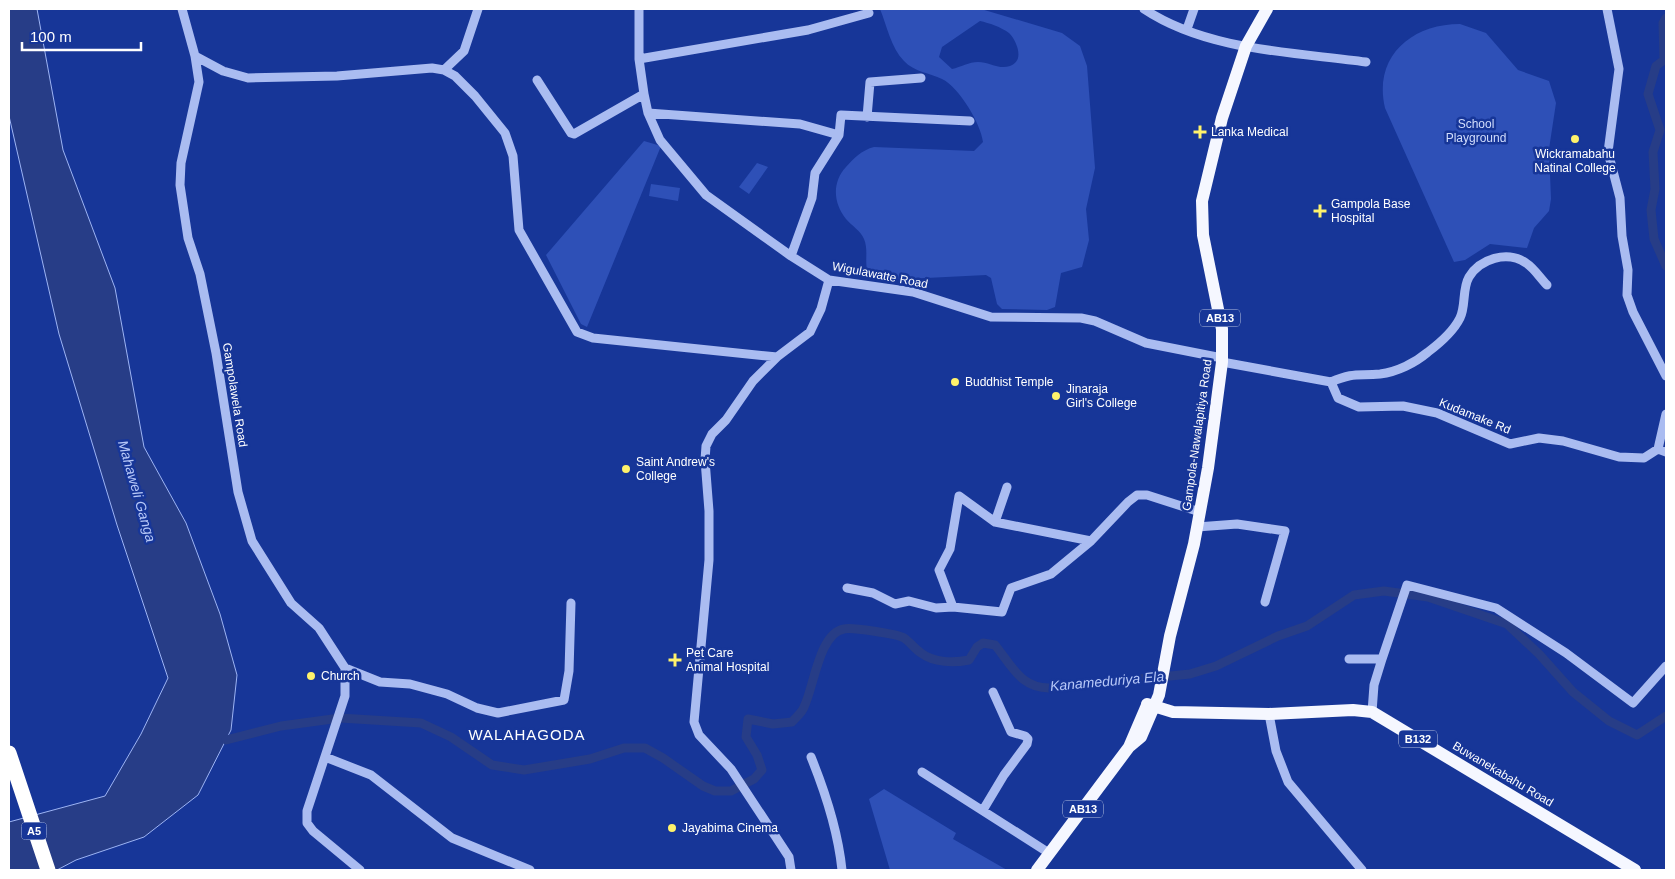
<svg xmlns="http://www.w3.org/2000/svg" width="1675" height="879" viewBox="0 0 1675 879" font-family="Arial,sans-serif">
  <rect width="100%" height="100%" fill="#173698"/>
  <!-- green -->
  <path fill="#2e50b7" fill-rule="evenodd" d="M880,9H981L1062,33L1080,46L1087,66L1095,168L1086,209L1089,240L1082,267L1061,273L1055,307L1047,310L1002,309L997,304L991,278L986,275L886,280L873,279C861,269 870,253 864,239C861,231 852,226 846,219C833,203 832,182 846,167C854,158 862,150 874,147L974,151L983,142C981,124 959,87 942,79C930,73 914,72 904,61C891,48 887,26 880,9ZM980,21C989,23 1001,27 1009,33C1017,41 1025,61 1010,66C999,70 989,62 978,62C969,62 961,67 952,69L939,57L942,47Z
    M1460,24L1486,33L1518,70L1549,81L1556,103L1549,149L1551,199L1549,211L1534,228L1527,248L1490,244L1465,260L1454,262L1385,108C1373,57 1411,24 1460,24Z
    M644,141L661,146L587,327L581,324L546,255Z
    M757,163L768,167L749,194L739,187Z
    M651,184L680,188L678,201L649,196Z
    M884,789L956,833L953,839L1007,870H890L869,799Z"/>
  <!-- water -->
  <path fill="#273d87" stroke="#9db4f4" d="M9,9H37L63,150L115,288L144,447L186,523L220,614L237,675L231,730L198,795L144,837L76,860L57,870H9V822L105,796L141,734L168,678L117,525L59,334L9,116Z"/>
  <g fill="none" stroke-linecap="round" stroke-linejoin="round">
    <!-- canal -->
    <path stroke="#273d87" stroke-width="9" d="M1666,18L1663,23L1664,60L1656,66L1648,94L1660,130L1653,152L1655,189L1651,210L1654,239L1666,266
      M226,740L281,726L340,718L421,723L451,737L492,765L524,770L590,759L624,748H645L663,758L703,786L715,791H731L754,779L762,770L757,755L746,737L748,719L773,724L792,722C796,717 802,713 804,707C814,687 819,633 844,629C851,627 898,634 904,638C910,642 915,649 921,653C934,663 954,663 969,660L977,647L983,643L995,645C1012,666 1021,689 1051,688L1190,674L1216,666L1278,636L1307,626L1354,595L1384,591L1428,597L1507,624L1539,654L1573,692L1609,721L1637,735L1666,716"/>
    <!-- minor -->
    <path stroke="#aabcf1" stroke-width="9" d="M182,9L195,56L199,82L181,163L180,185L188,238L200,274L216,353L238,492L252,541L291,603L319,628L345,668V696L307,811V823L313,831L360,870
      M639,9V59L644,94L648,113L660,140L706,195L791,256L829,280L913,292L991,317L1081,318L1095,321L1146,343L1222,358
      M1144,9C1207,51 1293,52 1366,62
      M1607,9L1619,69L1608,152L1620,198L1622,236L1628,270L1627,295L1633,312L1666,376
      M1187,29L1194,9
      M195,56L223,71L248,78L337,76L432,68L444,70L455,76L475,96L505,133L513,156L519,230L577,332L593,338L777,357
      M639,59L808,30L869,13
      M444,70L464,51L478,9
      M537,80L571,133L574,134L644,94
      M648,113L800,124L839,135
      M867,117L870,82L921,78
      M791,256L812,198L815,173L839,135L841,115L970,121
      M1222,362L1331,382
      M1331,382L1338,398L1359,407L1403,406L1437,413L1510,444L1539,438L1563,441L1619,457L1644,458L1658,449L1666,452
      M1331,382C1354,372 1358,376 1380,374C1397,372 1415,363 1428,352C1440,343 1453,332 1460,318C1466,306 1462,289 1469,277C1480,259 1507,250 1526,263C1534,268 1540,278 1547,285
      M1658,449L1666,414
      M995,522L1091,541
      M1197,527L1237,524L1285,531L1265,602
      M847,588L873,593L895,604L909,601L936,608L953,607L1002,612L1011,588L1051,574L1091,541L1128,502L1137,495H1147L1200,512
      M953,607L939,570L950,549L959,496L995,522L1007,487
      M1349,659H1382L1374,685L1372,712
      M1382,659L1407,585L1496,608L1566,653L1633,703L1666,666
      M345,668L380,682L410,684L447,694L477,708L498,713L564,700L569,671L571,603
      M1269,714L1276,751L1288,782L1362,870
      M325,757L371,775L452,838L530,870
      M811,757C826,794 838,831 842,870
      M922,772L1049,853
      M983,810L1004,775L1027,744L1028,739L1025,736L1011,732L993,692
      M791,870L789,857L731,769L699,735L694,722L709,560V511L705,460L706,446L712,434L726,420L753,381L777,357L810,332L821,309L829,280"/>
    <!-- major -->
    <path stroke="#f5f7ff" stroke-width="12" d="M1147,704L1173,712L1269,714L1353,710L1372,712L1635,870
      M1129,747L1141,737L1159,695L1170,636L1194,544L1208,468L1222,362V329L1203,235L1202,201L1222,118L1246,46L1267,9
      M1037,870L1129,747L1147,705"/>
    <!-- highway -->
    <path stroke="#fff" stroke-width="15" d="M9,753L48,870"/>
  </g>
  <!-- markers -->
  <g fill="#fff26b" stroke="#173698" stroke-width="2">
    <path d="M1197.5 124.5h5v5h5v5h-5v5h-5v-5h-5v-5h5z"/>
    <circle cx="1575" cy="139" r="5"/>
    <path d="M1317.5 203.5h5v5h5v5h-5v5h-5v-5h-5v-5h5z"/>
    <circle cx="955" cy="382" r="5"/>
    <circle cx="1056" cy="396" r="5"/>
    <circle cx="626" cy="469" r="5"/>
    <path d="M672.5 652.5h5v5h5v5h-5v5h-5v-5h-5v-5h5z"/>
    <circle cx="311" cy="676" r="5"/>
    <circle cx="672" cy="828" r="5"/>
  </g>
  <g text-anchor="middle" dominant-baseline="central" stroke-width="5" stroke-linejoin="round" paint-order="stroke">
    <!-- shield labels -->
    <g fill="#173698" stroke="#b9c3e0" stroke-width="1">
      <rect x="1200" y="309.5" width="40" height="17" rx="4"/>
      <rect x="1399" y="730.5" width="38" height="17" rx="4"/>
      <rect x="1063" y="800.5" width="40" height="17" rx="4"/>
      <rect x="21.5" y="822.5" width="25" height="17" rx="4"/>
    </g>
    <g font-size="11" font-weight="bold" fill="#fff">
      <text x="1220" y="318">AB13</text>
      <text x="1418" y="739">B132</text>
      <text x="1083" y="809">AB13</text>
      <text x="34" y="831">A5</text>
    </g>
    <!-- park labels -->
    <g font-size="12" fill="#d2ddfc" stroke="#173698">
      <text x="1476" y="124">School<tspan x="1476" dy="14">Playground</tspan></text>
    </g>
    <!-- poi labels -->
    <g font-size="12" fill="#fff" stroke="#173698" text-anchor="start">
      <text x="1211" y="132">Lanka Medical</text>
      <text x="1575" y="154" text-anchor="middle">Wickramabahu<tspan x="1575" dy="14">Natinal College</tspan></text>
      <text x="1331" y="204">Gampola Base<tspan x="1331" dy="14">Hospital</tspan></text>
      <text x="965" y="382">Buddhist Temple</text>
      <text x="1066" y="389">Jinaraja<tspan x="1066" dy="14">Girl's College</tspan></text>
      <text x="636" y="462">Saint Andrew's<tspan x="636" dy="14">College</tspan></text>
      <text x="686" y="653">Pet Care<tspan x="686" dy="14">Animal Hospital</tspan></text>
      <text x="321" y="676">Church</text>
      <text x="682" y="828">Jayabima Cinema</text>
    </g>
    <!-- street labels -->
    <g font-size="12" fill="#fff" stroke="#173698">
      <text transform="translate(880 275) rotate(11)">Wigulawatte Road</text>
      <text transform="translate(235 395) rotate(81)">Gampolawela Road</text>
      <text transform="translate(1475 416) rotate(22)">Kudamake Rd</text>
      <text transform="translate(1197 435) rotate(-82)">Gampola-Nawalapitiya Road</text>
      <text transform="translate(1503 774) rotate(31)">Buwanekabahu Road</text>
    </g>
    <!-- water labels -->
    <g font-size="14" font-style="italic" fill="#b7c8f8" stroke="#173698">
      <text transform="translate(137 491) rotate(74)">Mahaweli Ganga</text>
      <text transform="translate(1107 681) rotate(-5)">Kanameduriya Ela</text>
    </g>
    <!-- quarter labels -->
    <g font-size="15" letter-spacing="1" fill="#fff" stroke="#173698">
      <text x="527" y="734">WALAHAGODA</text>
    </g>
  </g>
  <!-- border -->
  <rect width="1675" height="879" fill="none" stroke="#ffffff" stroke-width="20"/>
  <!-- scale -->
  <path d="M22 42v8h119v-8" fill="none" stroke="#ffffff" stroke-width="2.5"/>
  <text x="30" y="42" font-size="15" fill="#ffffff" stroke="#173698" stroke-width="4" paint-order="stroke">100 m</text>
</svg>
